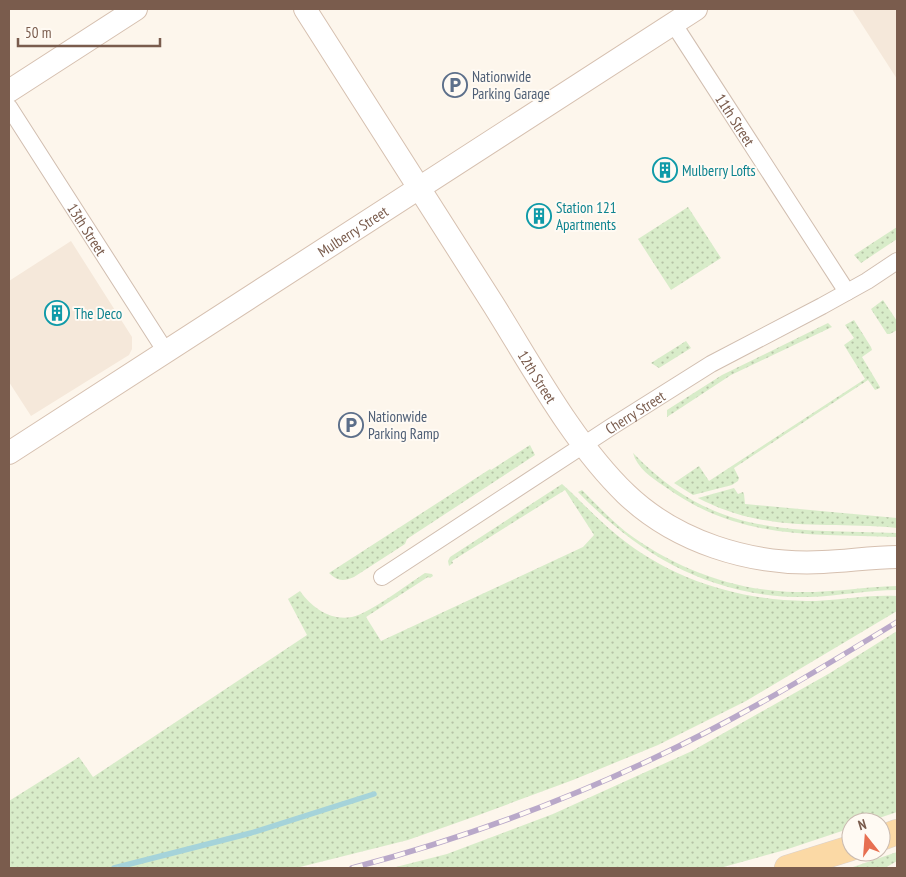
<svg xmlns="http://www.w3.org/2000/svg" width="906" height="877" viewBox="0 0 906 877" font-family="'PT Sans Narrow',sans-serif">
  <defs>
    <pattern id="grass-dots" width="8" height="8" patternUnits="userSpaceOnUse" patternTransform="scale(1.25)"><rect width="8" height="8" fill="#d8ecc9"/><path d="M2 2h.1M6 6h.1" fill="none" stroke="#b4c2a5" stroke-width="1.8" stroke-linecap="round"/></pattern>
  </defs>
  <rect width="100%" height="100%" fill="#fdf6ec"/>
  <!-- residential -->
  <path fill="#f5e8da" d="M852,9H897V79Z
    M71,241L132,337V349L129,355L31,416L9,382V281Z"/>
  <!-- grass -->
  <path fill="url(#grass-dots)" d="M688,207L721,258L671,290L638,239Z
    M897,227V239L861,263L854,255Z
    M883,300L897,321V330L890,334H887L871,309Z
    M854,320L871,347L872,350L862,357L880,387V388L875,390L868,380L734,468L739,478L738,481L732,485L693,495L674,483L699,466L709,481L865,379L844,345L854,338L845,325Z
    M828,323L832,327L731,375L667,417V410L722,375Z
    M686,341L691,348L659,368L651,363Z
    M530,445L535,455L407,539L405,544L354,577C343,582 337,581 329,573L490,469L491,470Z
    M633,453C715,538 789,529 897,533V537C810,534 738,540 664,486C652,478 637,468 633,453Z
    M562,484C581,501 598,520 618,536C671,579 737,600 806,601C836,601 867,594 897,596V611L746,701L658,745L573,780L476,816L408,840L296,868H9V801L79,757L93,777L307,635L288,599L300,591C312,608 331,621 352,617C370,613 408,584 425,573L432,574L433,576L430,578L428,577L366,617L381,641L583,547L594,535L565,490L452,561L453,563L449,566L448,561L450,557Z
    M734,488L738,494L743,492L744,494L745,504L897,518V528C824,521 767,534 698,498Z
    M582,490C596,504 610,519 626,532C674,568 734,591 795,592C829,593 863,587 897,586V590C868,590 839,596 810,597C716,599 642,558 578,492Z
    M897,631V812L867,822H851V828L785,850L720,868H392L447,854L553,814L692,751L830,673Z
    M897,852V861L885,868H850Z"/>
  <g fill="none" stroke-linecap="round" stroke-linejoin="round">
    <!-- stream -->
    <path stroke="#a5d3da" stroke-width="5.5" d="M114,868L251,833L374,794"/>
    <defs>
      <g id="street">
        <path id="s1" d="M673,23L847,292"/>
        <path id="s2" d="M9,107L166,352"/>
        <path id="s3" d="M382,577L611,427L711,364L822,306L867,281L897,261"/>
      </g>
      <g id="secondary">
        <path id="s4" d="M305,9C368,107 431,205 493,304C532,366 573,443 626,494C651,518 683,536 715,547C750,559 787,564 823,562C848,561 872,557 897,557"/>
        <path d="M9,91L136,9"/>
        <path id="s5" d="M9,453L696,9"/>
      </g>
      <path id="primary" d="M881,838L897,832
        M787,868L851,848"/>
    </defs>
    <!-- street casing -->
    <use href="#street" stroke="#d1beb0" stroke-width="18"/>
    <!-- secondary casing -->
    <use href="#secondary" stroke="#d6c0b0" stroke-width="24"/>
    <!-- primary casing -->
    <use href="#primary" stroke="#dad1cd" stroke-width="26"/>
    <!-- street -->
    <use href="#street" stroke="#fff" stroke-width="16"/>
    <!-- secondary -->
    <use href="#secondary" stroke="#fff" stroke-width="22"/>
    <!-- primary -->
    <use href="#primary" stroke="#fbd9a5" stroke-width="25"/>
    <defs>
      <path id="rail" d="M352,868C454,841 555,805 650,760C736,720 817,671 897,622"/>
    </defs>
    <!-- rail casing -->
    <use href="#rail" stroke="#b9a8c9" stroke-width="5.5"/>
    <!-- rail -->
    <use href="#rail" stroke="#fffaf3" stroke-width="4" stroke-dasharray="11" stroke-linecap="butt"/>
  </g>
  <!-- icons -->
  <defs>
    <symbol id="parking-ring" viewBox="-11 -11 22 22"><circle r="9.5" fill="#fffaf3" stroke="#5c6f8a" stroke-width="1.5"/><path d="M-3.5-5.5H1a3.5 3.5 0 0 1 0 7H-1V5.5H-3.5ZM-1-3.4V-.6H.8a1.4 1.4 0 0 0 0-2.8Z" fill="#5c6f8a"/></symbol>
    <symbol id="building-ring" viewBox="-11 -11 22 22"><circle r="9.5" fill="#fffaf3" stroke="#0f9aa8" stroke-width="1.5"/><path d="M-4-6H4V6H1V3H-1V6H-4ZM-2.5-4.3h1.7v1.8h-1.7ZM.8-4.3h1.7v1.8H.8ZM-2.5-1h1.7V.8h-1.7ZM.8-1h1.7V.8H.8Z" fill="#0f9aa8"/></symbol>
  </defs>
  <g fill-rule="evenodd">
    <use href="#parking-ring" x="441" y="71" width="28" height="28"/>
    <use href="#building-ring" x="651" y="156" width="28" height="28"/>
    <use href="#building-ring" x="525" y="202" width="28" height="28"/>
    <use href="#building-ring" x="43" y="299" width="28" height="28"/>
    <use href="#parking-ring" x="337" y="411" width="28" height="28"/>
  </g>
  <g text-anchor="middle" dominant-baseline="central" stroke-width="4" stroke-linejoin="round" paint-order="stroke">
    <!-- service labels -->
    <g font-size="15" fill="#4e5e75" stroke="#fffaf3" text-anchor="start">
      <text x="472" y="76">Nationwide<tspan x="472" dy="17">Parking Garage</tspan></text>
      <text x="368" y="416">Nationwide<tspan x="368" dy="17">Parking Ramp</tspan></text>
    </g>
    <!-- street labels -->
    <g font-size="15" fill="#7a5c4d" stroke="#fffaf3">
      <text stroke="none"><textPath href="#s1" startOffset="115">11th Street</textPath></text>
      <text stroke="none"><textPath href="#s2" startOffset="145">13th Street</textPath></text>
      <text stroke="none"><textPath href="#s5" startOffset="409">Mulberry Street</textPath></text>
      <text stroke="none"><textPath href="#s4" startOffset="435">12th Street</textPath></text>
      <text stroke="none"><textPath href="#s3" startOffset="302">Cherry Street</textPath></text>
    </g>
    <!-- culture labels -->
    <g font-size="15" fill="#0d838f" stroke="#fffaf3" text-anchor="start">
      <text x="682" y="170">Mulberry Lofts</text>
      <text x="556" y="207">Station 121<tspan x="556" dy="17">Apartments</tspan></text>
      <text x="74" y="313">The Deco</text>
    </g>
  </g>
  <!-- border -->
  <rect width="906" height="877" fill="none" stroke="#7a5c4d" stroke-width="20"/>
  <!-- north arrow -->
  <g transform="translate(866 837) rotate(343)"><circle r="24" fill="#fffaf3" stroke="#cabbb1"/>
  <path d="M0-4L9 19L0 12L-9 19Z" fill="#e76f51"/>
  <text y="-8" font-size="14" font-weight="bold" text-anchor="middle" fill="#7a5c4d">N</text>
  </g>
  <!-- scale -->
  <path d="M18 38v8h142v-8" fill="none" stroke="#7a5c4d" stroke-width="2.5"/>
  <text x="25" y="38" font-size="15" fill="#7a5c4d" stroke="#fffaf3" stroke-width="4" paint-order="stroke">50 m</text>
</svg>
